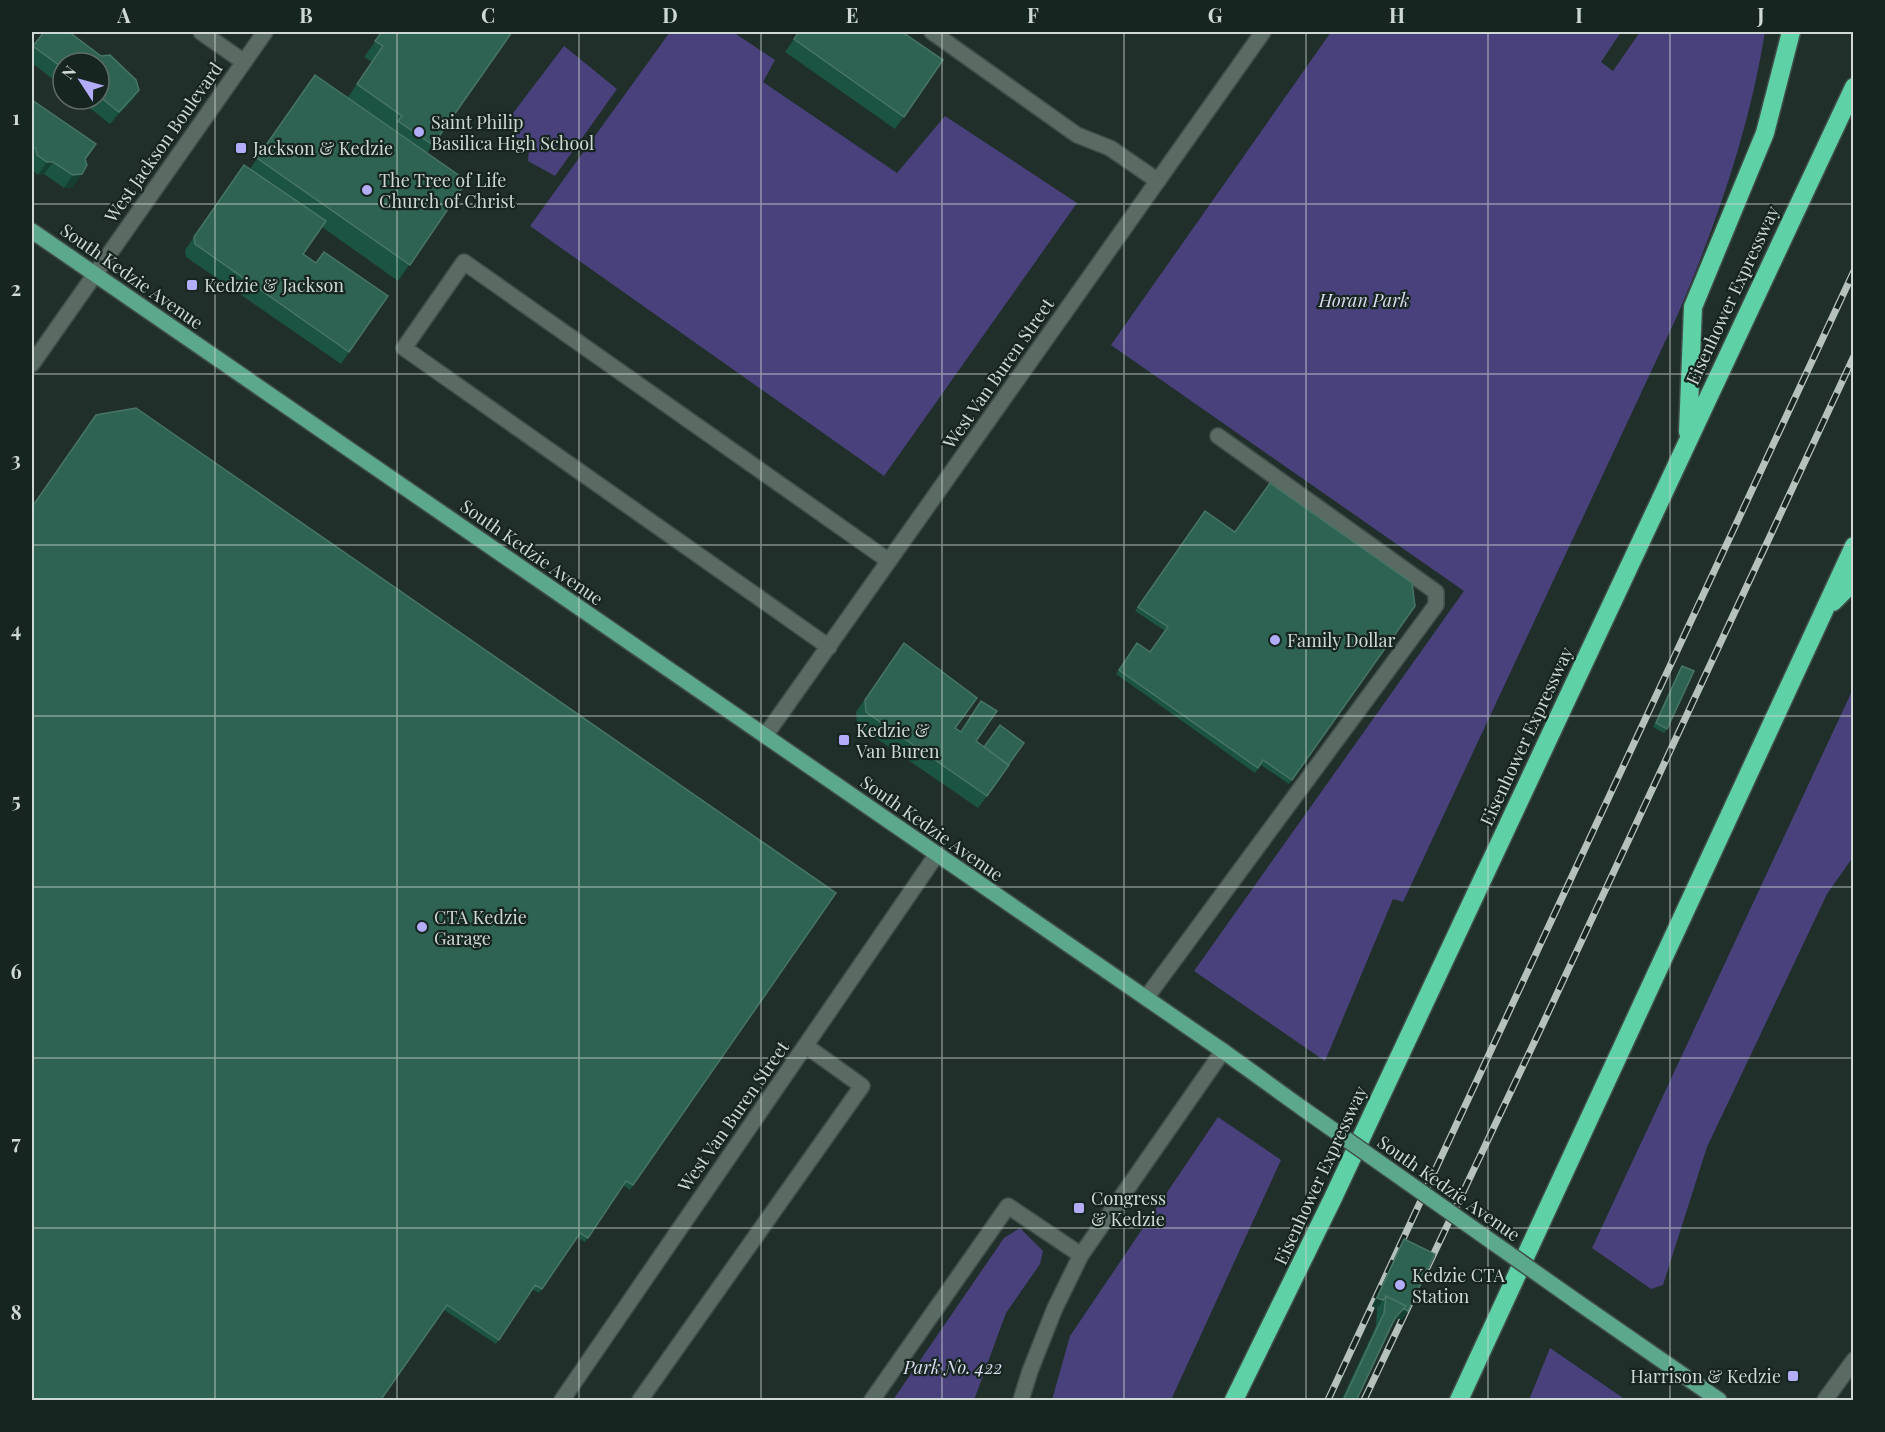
<svg xmlns="http://www.w3.org/2000/svg" width="1885" height="1432" viewBox="0 0 1885 1432" font-family="'Playfair Display',serif">
  <rect width="100%" height="100%" fill="#202f29"/>
  <!-- green -->
  <path fill="#49417c" d="M670,32H733L775,60L763,82L897,173L945,116L1077,203L884,476L530,226Z
    M1331,32H1621L1601,62L1613,71L1640,32H1765C1749,131 1717,222 1678,314L1403,902L1393,899L1325,1061L1194,971L1464,591L1111,345Z
    M564,46L617,89L555,176L528,161L529,149L504,125Z
    M1853,689V857L1827,894L1707,1147L1663,1285L1651,1289L1592,1248Z
    M1218,1117L1281,1160L1171,1400H1052L1070,1336Z
    M1020,1228L1043,1251L1040,1264L1006,1313L974,1400H893L1004,1238Z
    M1550,1348L1626,1400H1529Z"/>
  <g fill="none" stroke-linecap="round" stroke-linejoin="round">
    <defs>
      <path id="minor" d="M201,32L244,62
        M932,32L1077,135L1110,148L1158,181
        M32,364L265,32
        M829,647L404,348L464,262L889,561
        M765,736L1263,32
        M1146,998L1436,605V592L1218,436
        M562,1400L937,854
        M640,1400L862,1086L806,1046
        M872,1400L1008,1206L1081,1255
        M1021,1400L1030,1371L1055,1308L1081,1255L1223,1051
        M1825,1400L1854,1360"/>
      <path id="major" d="M32,231L1223,1051L1302,1108
        M1576,1301L1719,1400"/>
      <path id="highway" d="M1688,432L1693,307L1765,133L1791,32
        M1833,602L1854,581
        M1234,1400L1333,1198L1854,87
        M1459,1400L1854,546"/>
    </defs>
    <!-- minor casing -->
    <use href="#minor" stroke="#404d48" stroke-width="18"/>
    <!-- major casing -->
    <use href="#major" stroke="#404d48" stroke-width="18"/>
    <!-- highway casing -->
    <use href="#highway" stroke="#404d48" stroke-width="21"/>
    <!-- minor -->
    <use href="#minor" stroke="#5a6b64" stroke-width="15"/>
    <!-- major -->
    <use href="#major" stroke="#5ca88c" stroke-width="15"/>
    <!-- highway -->
    <use href="#highway" stroke="#5ed1a7" stroke-width="18"/>
    <defs>
      <path id="rail" d="M1427,1268L1541,1028L1854,356
        M1328,1400L1854,271
        M1364,1400L1410,1303"/>
    </defs>
    <!-- rail casing -->
    <use href="#rail" stroke="#b7c1bc" stroke-width="7"/>
    <!-- rail -->
    <use href="#rail" stroke="#16251f" stroke-width="4.5" stroke-dasharray="14" stroke-linecap="butt"/>
    <defs>
      <path id="major-bridge" d="M1302,1108L1576,1301"/>
    </defs>
    <!-- major-bridge casing -->
    <use href="#major-bridge" stroke="#404d48" stroke-width="18" stroke-linecap="butt"/>
    <!-- major-bridge -->
    <use href="#major-bridge" stroke="#5ca88c" stroke-width="15"/>
  </g>
  <!-- wall -->
  <path fill="#1b5442" d="M44,32H69L101,56L110,55L136,80L139,90L131,102L110,124L78,99H99V63H63V87L32,63V48Z
    M382,32H512L427,153L467,181L398,281L322,227L303,254L316,263L388,296L341,364L186,257L185,250L244,165L250,169L315,75L348,97L372,62L364,57Z
    M799,32L943,60L895,129L785,52Z
    M32,100L85,159L73,187L64,188L44,174L38,175L32,170Z
    M1205,511L1235,532L1415,606L1289,784L1261,765L1255,773L1116,674L1137,643L1150,652L1165,631L1135,611Z
    M904,643L955,729L961,732L981,701L976,741L1008,765L1001,778L978,808L857,725L856,712Z
    M1682,666L1667,729L1664,733L1653,727L1679,670Z
    M836,893L630,1190L623,1185L585,1242L577,1237L539,1293L532,1289L496,1344L444,1310L32,1401Z
    M1404,1239L1408,1311L1402,1320L1398,1318L1392,1324L1356,1401H1341L1376,1326L1377,1309L1372,1306L1399,1248Z"/>
  <!-- shaded-wall -->
  <path fill="#153f31" d="M139,90L131,102L110,124L119,112Z
    M47,162H53L44,174L38,175Z
    M82,174L73,187L64,188L73,175Z
    M1377,1298L1383,1300L1377,1309L1372,1306Z
    M1385,1301L1408,1311L1402,1320L1398,1318L1386,1330Z"/>
  <!-- building -->
  <path fill="#2e6252" stroke="#477566" stroke-width="1.5" d="M44,32H69L101,56L110,55L136,80L139,90L119,112L99,96V63H63V68L33,46Z
    M382,32H512L433,145L398,121L402,116L357,84L383,46L375,41Z
    M799,32H902L943,60L904,117L794,39Z
    M315,75L467,181L410,265L257,158Z
    M32,100L96,144L85,159L87,165L82,174L73,175L53,162H47L37,155L36,149L32,146Z
    M244,165L326,221L303,254L316,263L324,252L388,296L349,352L195,244L194,237Z
    M136,408L836,893L633,1185L626,1181L588,1238L580,1233L542,1289L535,1285L499,1340L447,1305L380,1401H32V507L96,415Z
    M1270,483L1412,583L1415,606L1292,780L1263,760L1258,768L1119,670L1137,643L1150,652L1168,627L1138,607L1205,511L1235,532Z
    M904,643L977,698L955,728L961,732L981,701L997,711L976,741L1009,765L987,796L866,712L865,700Z
    M1682,666L1694,671L1667,729L1656,723Z
    M1000,725L1024,743L1008,765L984,747Z
    M1404,1239L1435,1254L1408,1311L1404,1309L1406,1306L1386,1296L1383,1300L1377,1298Z
    M1386,1296L1406,1306L1395,1318L1356,1401H1343L1384,1313Z"/>
  <!-- grid -->
  <path fill="none" stroke="#cfd8d4" stroke-width="1.5" stroke-opacity="0.55" d="M215,32V1400M397,32V1400M579,32V1400M761,32V1400M942,32V1400M1124,32V1400M1306,32V1400M1488,32V1400M1670,32V1400M32,204H1854M32,374H1854M32,545H1854M32,716H1854M32,887H1854M32,1058H1854M32,1228H1854"/>
  <!-- markers -->
  <g fill="#b3adf9" stroke="#16251f" stroke-width="2">
    <circle cx="419" cy="132" r="6"/>
    <rect x="235" y="142" width="12" height="12" rx="3"/>
    <circle cx="367" cy="190" r="6"/>
    <rect x="186" y="279" width="12" height="12" rx="3"/>
    <circle cx="1275" cy="640" r="6"/>
    <rect x="838" y="734" width="12" height="12" rx="3"/>
    <circle cx="422" cy="927" r="6"/>
    <rect x="1073" y="1202" width="12" height="12" rx="3"/>
    <circle cx="1400" cy="1285" r="6"/>
    <rect x="1787" y="1370" width="12" height="12" rx="3"/>
  </g>
  <g text-anchor="middle" dominant-baseline="central" stroke-width="4.5" stroke-linejoin="round" paint-order="stroke">
    <!-- poi labels -->
    <g font-size="18" fill="#cfd8d4" stroke="#16251f" text-anchor="start">
      <text x="431" y="122">Saint Philip<tspan x="431" dy="21">Basilica High School</tspan></text>
      <text x="253" y="148">Jackson &amp; Kedzie</text>
      <text x="379" y="180">The Tree of Life<tspan x="379" dy="21">Church of Christ</tspan></text>
      <text x="204" y="285">Kedzie &amp; Jackson</text>
      <text x="1287" y="640">Family Dollar</text>
      <text x="856" y="730">Kedzie &amp;<tspan x="856" dy="21">Van Buren</tspan></text>
      <text x="434" y="917">CTA Kedzie<tspan x="434" dy="21">Garage</tspan></text>
      <text x="1091" y="1198">Congress<tspan x="1091" dy="21">&amp; Kedzie</tspan></text>
      <text x="1412" y="1275">Kedzie CTA<tspan x="1412" dy="21">Station</tspan></text>
      <text x="1781" y="1376" text-anchor="end">Harrison &amp; Kedzie</text>
    </g>
    <!-- street labels -->
    <g font-size="18" fill="#cfd8d4" stroke="#16251f">
      <text transform="translate(163 142) rotate(-55)">West Jackson Boulevard</text>
      <text transform="translate(132 276) rotate(35)">South Kedzie Avenue</text>
      <text transform="translate(1732 295) rotate(-65)">Eisenhower Expressway</text>
      <text transform="translate(998 373) rotate(-55)">West Van Buren Street</text>
      <text transform="translate(532 552) rotate(35)">South Kedzie Avenue</text>
      <text transform="translate(1526 736) rotate(-65)">Eisenhower Expressway</text>
      <text transform="translate(932 828) rotate(35)">South Kedzie Avenue</text>
      <text transform="translate(733 1116) rotate(-55)">West Van Buren Street</text>
      <text transform="translate(1320 1175) rotate(-65)">Eisenhower Expressway</text>
      <text transform="translate(1449 1188) rotate(35)">South Kedzie Avenue</text>
    </g>
    <!-- park labels -->
    <g font-size="18" font-style="italic" fill="#dcdcf1" stroke="#16251f">
      <text x="1364" y="300">Horan Park</text>
      <text x="953" y="1367">Park No. 422</text>
    </g>
  </g>
  <!-- border -->
  <rect width="1885" height="1432" fill="none" stroke="#16251f" stroke-width="66"/>
  <!-- north arrow -->
  <g transform="translate(81 81) rotate(306)"><circle r="28" fill="#16251f" stroke="#606d67" stroke-width="1.5"/>
  <path d="M0-4.5L10 22L0 15L-10 22Z" fill="#b3adf9"/>
  <text y="-9" font-size="16" font-weight="bold" text-anchor="middle" fill="#cfd8d4">N</text>
  </g>
  <rect x="33" y="33" width="1819" height="1366" fill="none" stroke="#cfd8d4" stroke-width="2"/>
  <g font-size="20" text-anchor="middle" font-weight="bold" fill="#cfd8d4">
    <text x="124" y="23">A</text>
    <text x="306" y="23">B</text>
    <text x="488" y="23">C</text>
    <text x="670" y="23">D</text>
    <text x="852" y="23">E</text>
    <text x="1033" y="23">F</text>
    <text x="1215" y="23">G</text>
    <text x="1397" y="23">H</text>
    <text x="1579" y="23">I</text>
    <text x="1761" y="23">J</text>
    <text x="16" y="125">1</text>
    <text x="16" y="296">2</text>
    <text x="16" y="467">3</text>
    <text x="16" y="637">4</text>
    <text x="16" y="808">5</text>
    <text x="16" y="979">6</text>
    <text x="16" y="1150">7</text>
    <text x="16" y="1320">8</text>
  </g>
</svg>
